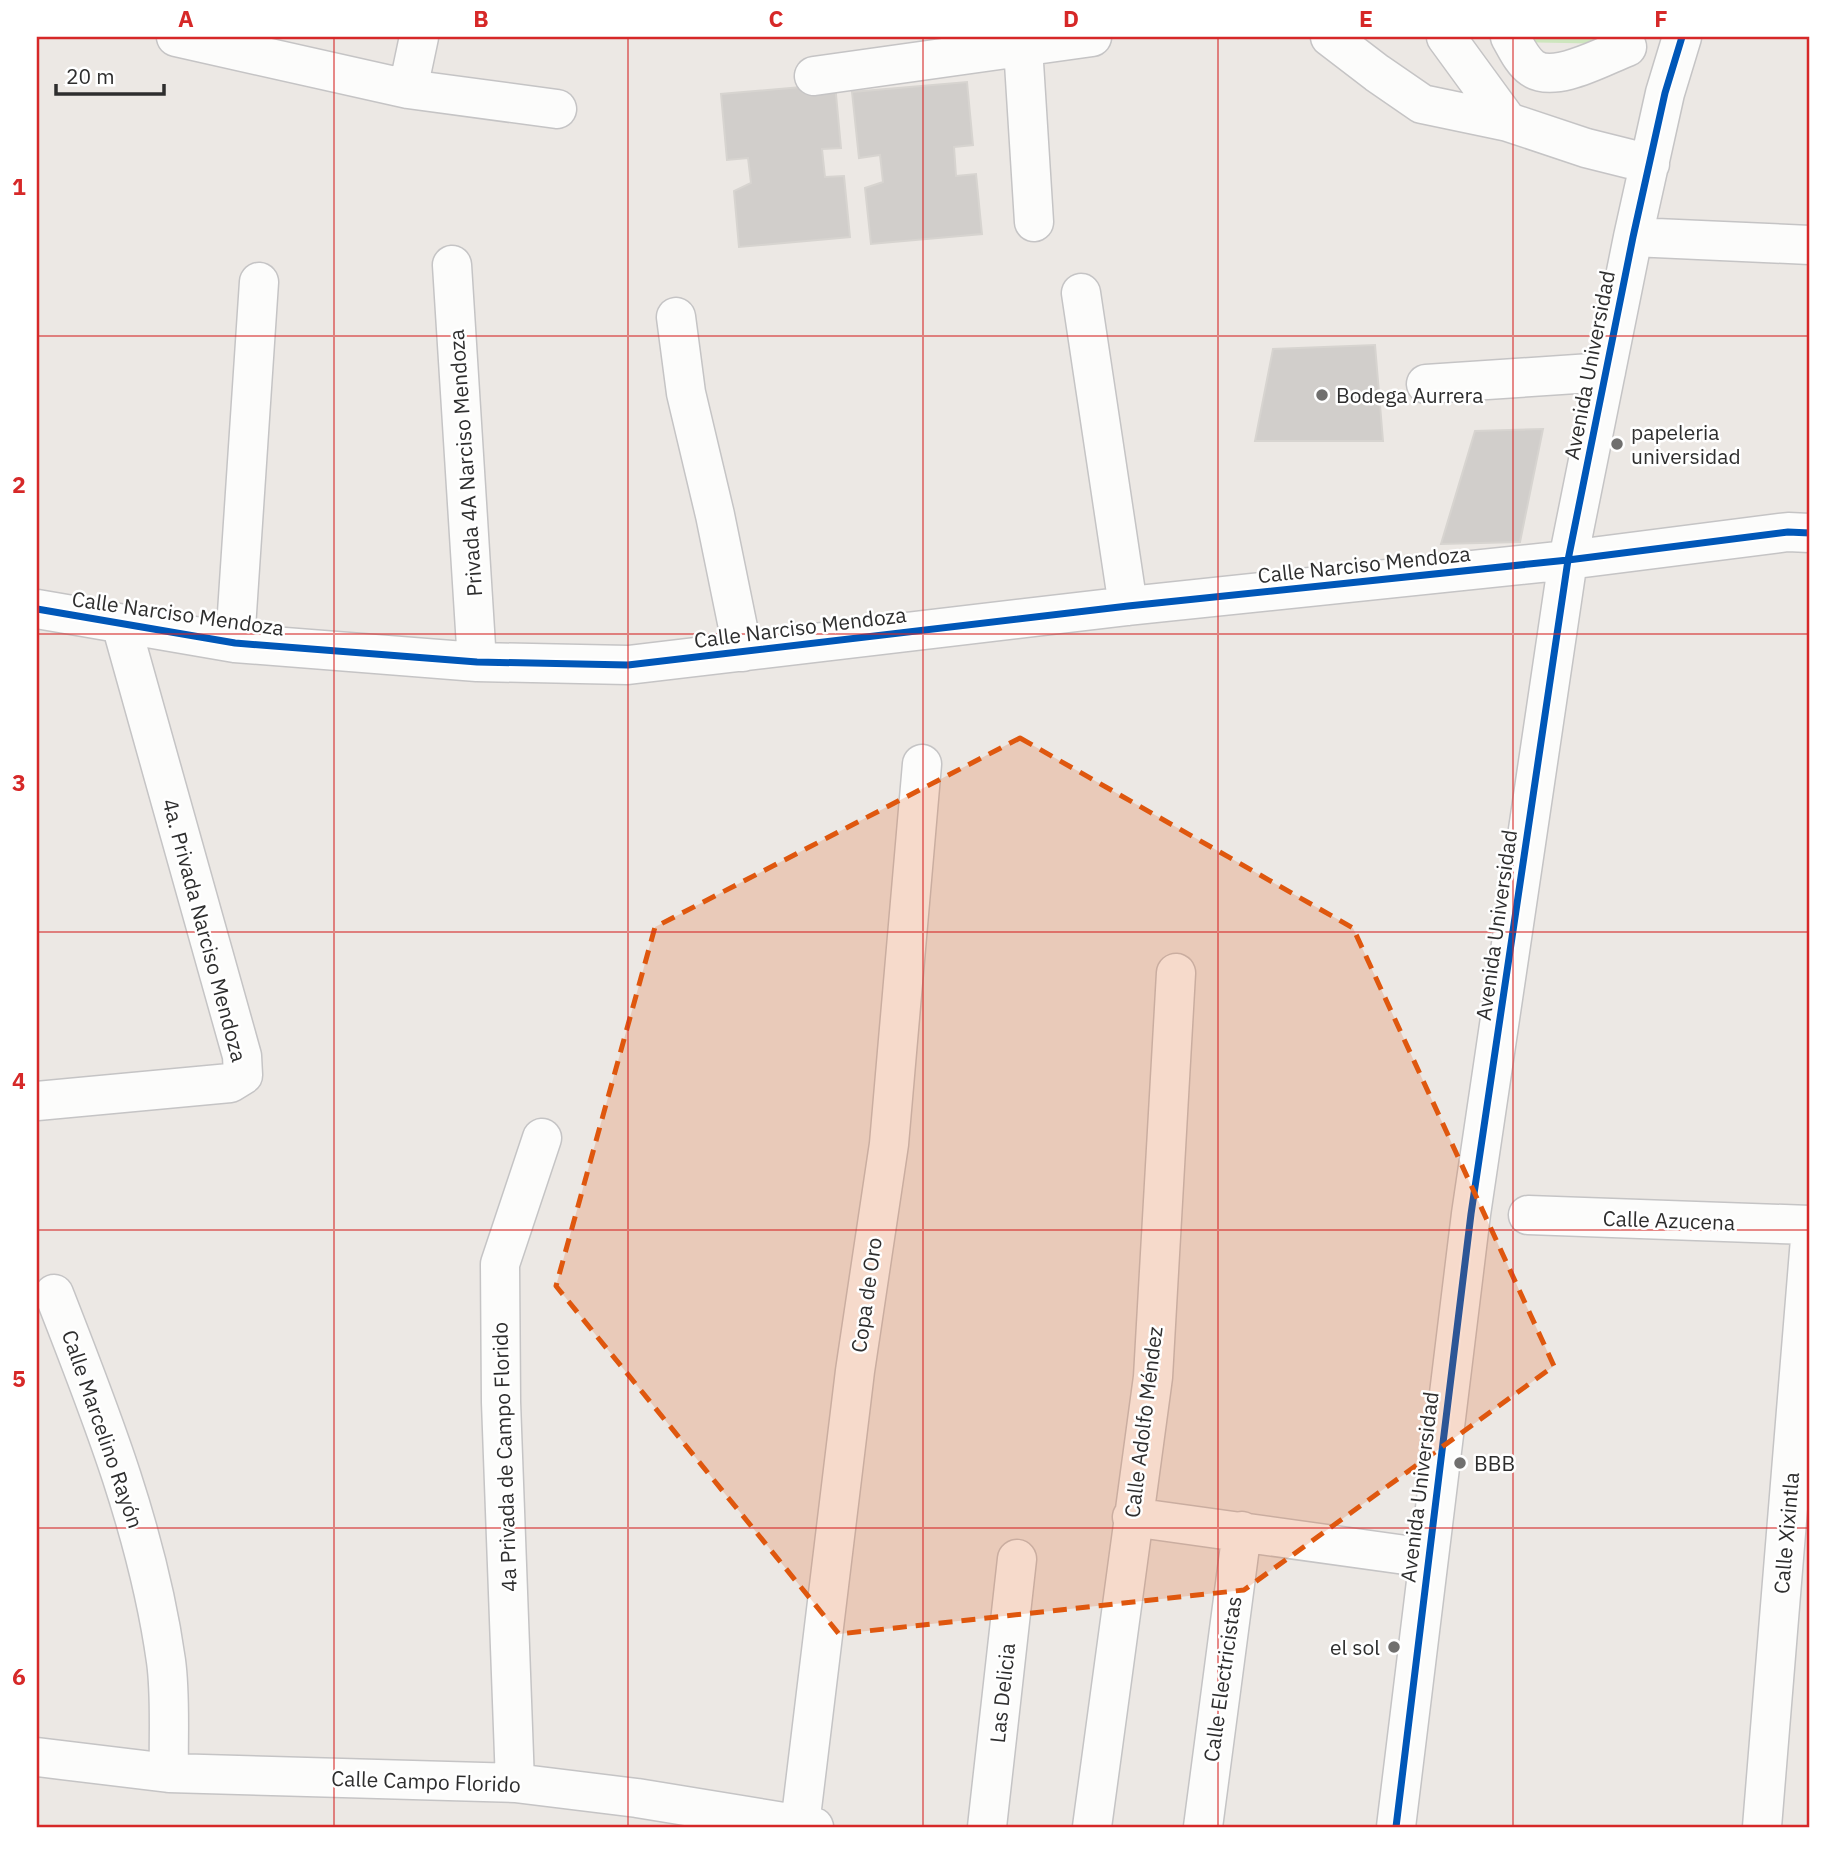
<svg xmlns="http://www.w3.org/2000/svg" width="1847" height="1864" viewBox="0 0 1847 1864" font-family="'IBM Plex Sans',sans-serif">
  <rect width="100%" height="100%" fill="#ece8e4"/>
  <!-- green -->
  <path fill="#cee6be" d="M1514,37H1620L1618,44L1517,42Z"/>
  <!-- building -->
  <path fill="#d1cecb" stroke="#d7d4d0" stroke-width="2" d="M967,82L973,145L954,147L956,176L976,174L982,234L871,244L865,188L883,182L880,155L859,158L852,92Z
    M835,84L841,148L822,149L825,177L844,176L850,237L739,247L734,191L751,183L748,158L727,160L721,94Z
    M1375,345L1383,441H1255L1273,349Z
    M1543,429L1520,542L1441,544L1475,431Z"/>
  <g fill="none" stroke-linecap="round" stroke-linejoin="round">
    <defs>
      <path id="minor" d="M176,37L408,89L557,109
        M1330,37L1377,73L1422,104L1508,122L1586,148L1650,164
        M1446,37L1508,122
        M1510,37C1516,47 1522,61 1532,68C1555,84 1603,56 1627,47
        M1023,47L1034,222
        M814,76L1092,37
        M408,89L419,37
        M1633,237L1810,245
        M452,265L477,662
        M1081,293L1128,606
        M676,317L686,393L715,515L743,652
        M1426,384L1606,372
        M37,609L235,643L477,662L628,665L1128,606L1568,560L1788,532L1810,533
        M235,643L259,282
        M37,1101L230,1083L243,1075L242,1056L121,624
        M1528,1215L1810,1225
        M54,1294C101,1414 148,1533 166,1661C171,1697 168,1737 169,1773
        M1132,1517L1427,1558
        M37,1757L169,1773L515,1783L637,1798L814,1827
        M515,1783L501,1402L500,1264L542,1138
        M800,1825L855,1371L889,1144L922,764
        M987,1827L1017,1559
        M1092,1827L1153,1377L1176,973
        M1203,1827L1242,1531
        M1396,1827L1471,1214L1568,560L1633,237L1665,93L1682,37
        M1762,1827L1810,1239"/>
    </defs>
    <!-- minor casing -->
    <use href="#minor" stroke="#c5c4c5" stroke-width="41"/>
    <!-- minor -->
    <use href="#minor" stroke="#fcfcfb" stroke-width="38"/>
    <defs>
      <path id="cycleway" d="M37,609L235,643L477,662L628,665L1128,606L1568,560L1788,532L1810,533
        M1396,1827L1471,1214L1568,560L1633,237L1665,93L1682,37"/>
    </defs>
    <!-- cycleway casing -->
    <use href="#cycleway" stroke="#fff" stroke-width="11"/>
    <!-- cycleway -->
    <use href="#cycleway" stroke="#0057b8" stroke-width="7"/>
  </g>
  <!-- marked area -->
  <path fill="#df570e" fill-opacity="0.2" stroke="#df570e" stroke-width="5" stroke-dasharray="14 9" stroke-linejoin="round" d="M1020,738L1353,928L1554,1366L1244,1590L839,1634L556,1286L655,927Z"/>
  <!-- grid -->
  <path fill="none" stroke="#d62828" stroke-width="2" stroke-opacity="0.55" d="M334,37V1827M628,37V1827M923,37V1827M1218,37V1827M1513,37V1827M37,336H1810M37,634H1810M37,932H1810M37,1230H1810M37,1528H1810"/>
  <!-- markers -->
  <g fill="#706f6e" stroke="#fff" stroke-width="2.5">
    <circle cx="1322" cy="395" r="7"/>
    <circle cx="1617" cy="444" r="7"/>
    <circle cx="1460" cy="1463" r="7"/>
    <circle cx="1394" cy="1647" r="7"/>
  </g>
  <g text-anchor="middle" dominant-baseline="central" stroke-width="5" stroke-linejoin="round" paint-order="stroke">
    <!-- street labels -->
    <g font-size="21" fill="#2e2e2e" stroke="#fff">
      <text transform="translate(1589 365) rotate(-79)">Avenida Universidad</text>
      <text transform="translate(465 463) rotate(-94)">Privada 4A Narciso Mendoza</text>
      <text transform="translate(1364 564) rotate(-6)">Calle Narciso Mendoza</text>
      <text transform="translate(178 613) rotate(8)">Calle Narciso Mendoza</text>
      <text transform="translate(800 627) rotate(-7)">Calle Narciso Mendoza</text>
      <text transform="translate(1496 925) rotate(-82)">Avenida Universidad</text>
      <text transform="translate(205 930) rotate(75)">4a. Privada Narciso Mendoza</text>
      <text transform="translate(1669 1220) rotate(2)">Calle Azucena</text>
      <text transform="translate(866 1295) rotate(-82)">Copa de Oro</text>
      <text transform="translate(1143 1422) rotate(-83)">Calle Adolfo Méndez</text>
      <text transform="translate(103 1429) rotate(71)">Calle Marcelino Rayón</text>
      <text transform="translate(504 1457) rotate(-92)">4a Privada de Campo Florido</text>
      <text transform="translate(1419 1487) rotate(-83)">Avenida Universidad</text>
      <text transform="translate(1786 1533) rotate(-85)">Calle Xixintla</text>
      <text transform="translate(1222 1679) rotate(-82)">Calle Electricistas</text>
      <text transform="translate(1002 1693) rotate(-84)">Las Delicia</text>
      <text transform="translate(426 1781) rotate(2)">Calle Campo Florido</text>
    </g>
    <!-- poi labels -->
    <g font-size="21" fill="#2e2e2e" stroke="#fff" text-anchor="start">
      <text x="1336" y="395">Bodega Aurrera</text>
      <text x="1631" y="432">papeleria<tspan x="1631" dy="24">universidad</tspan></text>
      <text x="1474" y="1463">BBB</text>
      <text x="1380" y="1647" text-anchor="end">el sol</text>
    </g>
  </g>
  <!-- border -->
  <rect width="1847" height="1864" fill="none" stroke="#ffffff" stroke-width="77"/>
  <!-- scale -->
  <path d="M56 84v10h108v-10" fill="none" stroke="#2e2e2e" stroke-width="3.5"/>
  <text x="66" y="84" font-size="21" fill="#2e2e2e" stroke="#ffffff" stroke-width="5" paint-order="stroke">20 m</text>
  <rect x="38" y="38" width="1770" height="1788" fill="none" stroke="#d62828" stroke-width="2.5"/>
  <g font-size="23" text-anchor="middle" font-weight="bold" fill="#d62828">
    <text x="186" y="27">A</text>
    <text x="481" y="27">B</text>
    <text x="776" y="27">C</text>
    <text x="1071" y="27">D</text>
    <text x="1366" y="27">E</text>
    <text x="1661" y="27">F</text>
    <text x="19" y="195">1</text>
    <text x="19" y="493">2</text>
    <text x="19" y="791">3</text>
    <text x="19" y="1089">4</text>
    <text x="19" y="1387">5</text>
    <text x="19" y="1685">6</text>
  </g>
</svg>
